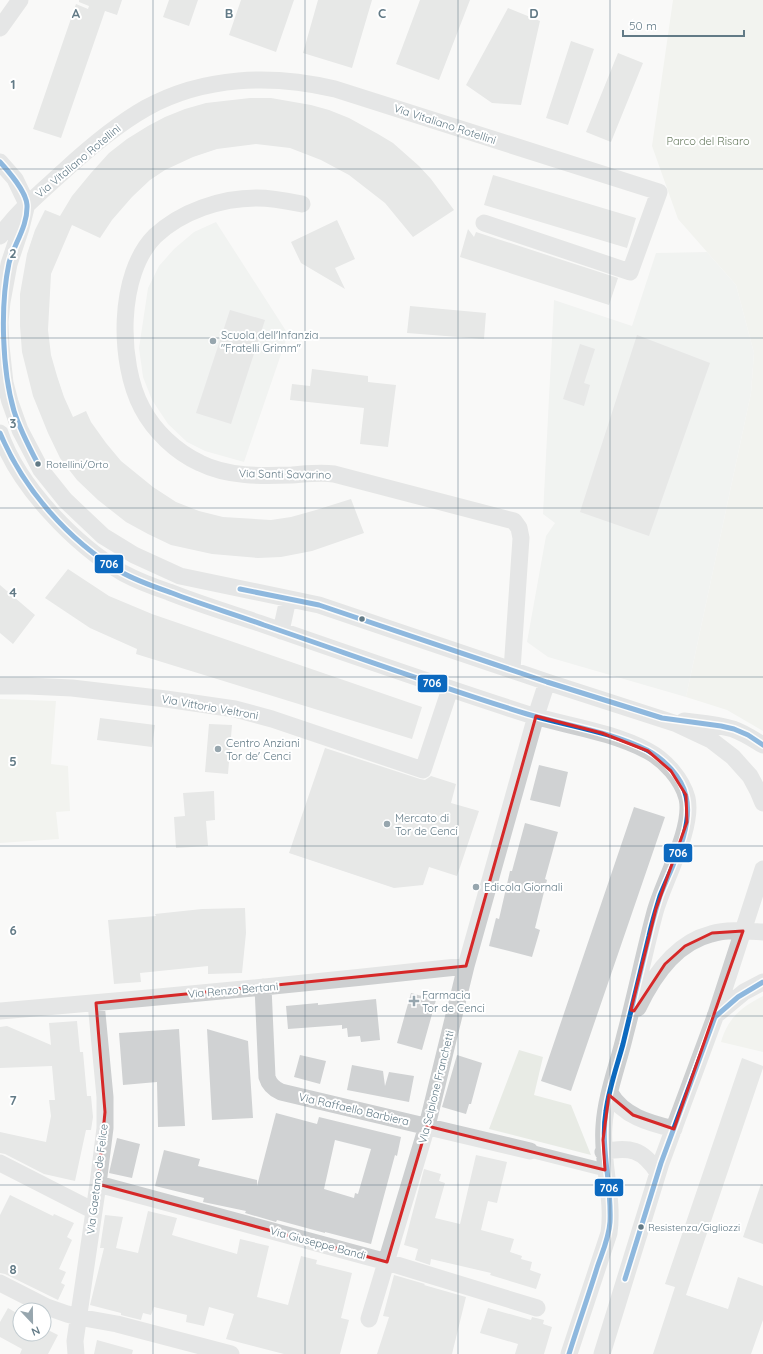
<svg xmlns="http://www.w3.org/2000/svg" width="763" height="1354" viewBox="0 0 763 1354" font-family="Quicksand,sans-serif">
  <rect width="100%" height="100%" fill="#f9f9f8"/>
  <!-- built -->
  <path fill="#e7eae9" d="M216,222L288,334L244,462L205,451L187,442L168,424L152,400L143,377L139,348L148,288L159,266L174,249L194,232Z
    M707,252L736,285L754,353L751,393L686,697L548,657L527,642L546,536L555,523L543,514L554,300L632,326L656,253Z"/>
  <!-- green -->
  <path fill="#e8ebe5" d="M673,0H763V731L727,710L686,697L751,393L754,353L736,285L678,219L652,146Z
    M0,699L56,701L51,764L68,766L70,811L56,812L59,839L0,843Z
    M763,996V1052L721,1042C728,1018 741,1007 763,996Z
    M519,1050L543,1057L534,1095L571,1105L591,1155L489,1129Z"/>
  <!-- building -->
  <path fill="#d0d2d3" fill-rule="evenodd" d="M79,0H122L117,15L105,11L61,138L33,129L76,4L88,9L89,6L79,2Z
    M169,0H198L189,26L163,17Z
    M241,0H294L276,52L229,35Z
    M318,0H372L352,68L303,53Z
    M420,0H470L439,80L396,64Z
    M508,8L540,21L521,105L492,103L466,85Z
    M571,41L594,49L568,125L546,118Z
    M618,53L643,63L611,142L586,132Z
    M250,98H271L311,105L329,110L349,118L378,134L393,143L419,166L431,179L454,210L413,237L385,203L349,175L321,160L290,148L256,144L217,149L193,157L165,170L150,180L132,197L112,220L100,238L72,225L51,274L48,330L51,355L57,376L64,397L73,417L86,411L91,422L106,443L121,461L153,487L176,502L199,511L223,517L271,520L291,517L316,510L351,499L364,533L312,551L281,557L258,558L212,554L171,545L148,534L126,522L98,500L77,480L60,458L48,433L33,396L22,352L20,326V294L27,254L35,230L45,210L60,216L72,196L91,173L109,153L127,139L148,126L165,117L185,109L206,103Z
    M493,175L636,218L627,248L484,205Z
    M337,220L355,259L335,268L345,289L301,263L291,242Z
    M468,229L474,237L476,232L618,278L609,305L460,257Z
    M410,306L486,313L484,339L407,333Z
    M230,310L265,320L231,424L196,413Z
    M637,335L710,363L649,536L580,512Z
    M580,344L595,349L584,383L590,385L584,406L563,399Z
    M312,369L368,376V382L396,385L388,447L360,444L364,408L290,400L292,384L310,386Z
    M68,569L109,596L152,614L422,707L412,739L136,654L137,649L90,628L45,598Z
    M0,585L35,615L13,644L0,633Z
    M100,718L155,725L152,747L97,740Z
    M209,724L232,725L228,774L205,772Z
    M325,748L420,779L425,780L431,776L456,784L451,803L479,811L457,876L429,867L423,885L394,888L289,853Z
    M539,765L568,772L560,807L530,800Z
    M214,791L215,820L206,821L208,846L176,848L174,817L185,816L183,793Z
    M634,807L665,817L571,1091L541,1081Z
    M525,823L558,832L545,879L547,880L535,928L540,930L532,957L489,946L496,918L499,919L510,871H512Z
    M245,908L246,933L242,973L208,974V966L140,973L141,982L114,984L108,920L156,916L155,914L202,909Z
    M411,993L436,1000L422,1050L397,1043Z
    M376,999L380,1040L361,1042L360,1036L348,1037L347,1028L342,1029V1025L288,1029L286,1006L318,1003V1005Z
    M77,1021L80,1052H83L87,1096H91L93,1117L91,1130H85H86L75,1181L44,1174L5,1154L0,1153V1132L46,1142L51,1116L49,1100H55L52,1066L0,1068V1027L7,1026L51,1045L49,1023Z
    M179,1029L185,1126L158,1127L157,1082L123,1085L119,1033Z
    M207,1029L248,1041L253,1118L212,1120Z
    M300,1055L326,1061L320,1084L294,1077Z
    M457,1055L482,1063L471,1104H469L466,1114L442,1107Z
    M742,1058L763,1066V1068L686,1295L728,1309L738,1277L763,1286V1320L751,1354H653L675,1287L665,1284Z
    M352,1065L383,1071L385,1086L389,1072L414,1076L409,1102L347,1090Z
    M276,1113L317,1124L319,1117L401,1137L397,1156L395,1155L371,1244L325,1232V1233L277,1220L276,1222L245,1213L246,1211L203,1202L204,1198L155,1186L164,1150L200,1159L198,1166L257,1180V1186ZM335,1140L371,1149L358,1194L355,1193L354,1198L324,1189Z
    M117,1138L140,1144L132,1178L109,1173Z
    M476,1155L507,1162L497,1203L488,1201L481,1230L514,1239L510,1252L522,1256L521,1259L532,1262L530,1270L541,1274L536,1289L490,1275L491,1273L431,1259L430,1265L415,1260L418,1249L404,1245L424,1169L441,1174L439,1181L445,1183L435,1218L460,1224Z
    M761,1184L763,1185V1244L743,1237Z
    M10,1195L53,1216L54,1214L74,1223L67,1237L72,1240L59,1269L66,1272L61,1283L65,1285L58,1300L5,1274L0,1273V1215Z
    M148,1211L177,1218L172,1235L237,1254L240,1239L269,1246L257,1297L288,1305L301,1256L317,1260L316,1264L352,1273L341,1318L349,1320L340,1354H284L226,1339L234,1314L209,1307L204,1326L186,1322L187,1315L154,1307L151,1315L143,1313L141,1320L121,1315V1313L90,1305L104,1248H100L105,1215L123,1217L116,1248L138,1253Z
    M394,1275L425,1284L424,1285L466,1297L452,1354H377L389,1317L383,1316Z
    M8,1308L20,1315V1334H44V1328L58,1335L48,1354H20L22,1349L0,1337V1322Z
    M488,1308L531,1320L532,1317L544,1320L543,1324L552,1327L544,1354H515L518,1344L480,1333Z
    M97,1340L133,1350L132,1354H94Z"/>
  <g fill="none" stroke-linecap="round" stroke-linejoin="round">
    <!-- pedestrian -->
    <path stroke="#cdcfd0" stroke-width="13" d="M530,1151L605,1170"/>
    <!-- minor -->
    <path stroke="#cdcfd0" stroke-width="17" d="M0,28L20,0
      M0,162L15,179L27,204
      M27,204L21,228L9,264L2,302L0,322L1,346L5,383L10,402L20,430L41,470L65,500L103,536L134,555L180,576L319,605L547,682L677,724L711,740L733,757L750,776L758,791L763,803
      M302,204C287,201 273,198 257,198C221,198 182,211 155,236C117,274 118,363 142,408C154,431 176,452 200,463C228,477 261,476 292,475C306,474 320,472 334,474L514,521L519,528L521,538L512,670
      M0,236C18,211 41,192 64,171C89,148 116,125 146,108C204,76 272,74 335,89L659,192L630,272L484,223
      M0,433C18,486 75,545 123,573C138,581 154,587 169,592C199,604 229,613 259,623C348,654 437,685 527,714C567,726 610,731 648,751C665,760 682,779 687,798C694,828 663,882 655,912C644,953 636,994 625,1035C618,1065 606,1095 604,1126C601,1162 614,1198 609,1233L569,1354
      M281,631L288,599
      M0,686H28L72,688L166,699L235,709L272,719L423,770L450,689
      M684,721C700,723 717,724 733,729C744,733 753,739 763,745
      M263,987L267,1077C269,1084 274,1089 281,1092L530,1151
      M638,1008C653,976 675,943 711,934C728,929 746,931 763,932
      M0,1011C155,998 311,983 466,966
      M715,1016L744,992L763,982
      M610,1093C623,1116 649,1123 674,1129
      M603,1152C629,1146 643,1149 658,1173
      M0,1163L94,1211
      M98,1184L387,1262L537,1308
      M0,1283L47,1307L67,1314L78,1317L117,1324L231,1354
      M369,1319L427,1126L466,966L536,716L547,682
      M76,1354L75,1341L98,1184L105,1128V1097L96,1003
      M602,1354L661,1163L715,1017L763,869"/>
    <defs>
      <path id="bus-1" d="M0,162C9,172 26,191 27,205C28,226 14,244 9,263C0,306 2,370 14,411C20,430 29,447 38,464
        M0,433C24,490 68,540 121,572C137,581 155,587 172,593C203,605 234,614 264,625C352,655 439,687 527,714C567,726 609,731 647,750C664,759 682,777 686,796C694,827 671,868 660,896C656,909 652,922 649,936C640,972 632,1008 623,1044C617,1066 609,1088 606,1111C600,1148 612,1184 610,1222C609,1238 602,1253 597,1268C588,1297 578,1325 569,1354
        M240,589L319,605L547,682L662,718L721,726L734,729L748,735L763,745
        M625,1279L661,1163L715,1017L738,997L763,982"/>
    </defs>
    <!-- bus-1 casing -->
    <use href="#bus-1" stroke="#fff" stroke-width="8"/>
    <!-- bus-1 -->
    <use href="#bus-1" stroke="#0c69bf" stroke-width="5"/>
  </g>
  <!-- marked area -->
  <path d="M0 0H763V1354H0ZM536,716L602,733L648,751L671,771L686,795L687,822L656,909L631,1010L634,1011L665,964L685,946L712,933L743,931L674,1129L633,1115L609,1095L603,1140L605,1170L427,1126L387,1262L98,1184L105,1112L96,1003L466,966Z" fill="#f9f9f8" fill-opacity=".55" fill-rule="evenodd"/>
  <path fill="none" stroke="#d62828" stroke-width="3" stroke-linejoin="round" d="M536,716L602,733L648,751L671,771L686,795L687,822L656,909L631,1010L634,1011L665,964L685,946L712,933L743,931L674,1129L633,1115L609,1095L603,1140L605,1170L427,1126L387,1262L98,1184L105,1112L96,1003L466,966Z"/>
  <!-- grid -->
  <path fill="none" stroke="#627a86" stroke-width="1" stroke-opacity="0.55" d="M153,0V1354M305,0V1354M458,0V1354M610,0V1354M0,169H763M0,338H763M0,508H763M0,677H763M0,846H763M0,1016H763M0,1185H763"/>
  <!-- markers -->
  <g fill="#97a6ae" stroke="#fff" stroke-width="1.5">
    <circle cx="213" cy="341" r="4"/>
    <circle cx="218" cy="749" r="4"/>
    <circle cx="387" cy="824" r="4"/>
    <circle cx="476" cy="887" r="4"/>
    <path d="M412 995h4v4h4v4h-4v4h-4v-4h-4v-4h4z"/>
  </g>
  <g fill="#627a86" stroke="#fff" stroke-width="1.5">
    <circle cx="38" cy="464" r="3.5"/>
    <circle cx="362" cy="619" r="3.5"/>
    <circle cx="641" cy="1227" r="3.5"/>
  </g>
  <g text-anchor="middle" dominant-baseline="central" stroke-width="4" stroke-linejoin="round" paint-order="stroke">
    <!-- bus labels -->
    <g font-size="10" fill="#627a86" stroke="#fff" text-anchor="start">
      <text x="46" y="464">Rotellini/Orto</text>
      <text x="648" y="1227">Resistenza/Gigliozzi</text>
    </g>
    <!-- street labels -->
    <g font-size="11" fill="#627a86" stroke="#fff">
      <text transform="translate(445 124) rotate(18)">Via Vitaliano Rotellini</text>
      <text transform="translate(78 161) rotate(-40)">Via Vitaliano Rotellini</text>
      <text transform="translate(285 474) rotate(1)">Via Santi Savarino</text>
      <text transform="translate(210 707) rotate(10)">Via Vittorio Veltroni</text>
      <text transform="translate(233 990) rotate(-5)">Via Renzo Bertani</text>
      <text transform="translate(436 1087) rotate(-76)">Via Scipione Franchetti</text>
      <text transform="translate(354 1109) rotate(13)">Via Raffaello Barbiera</text>
      <text transform="translate(97 1179) rotate(-83)">Via Gaetano de Felice</text>
      <text transform="translate(318 1243) rotate(15)">Via Giuseppe Bandi</text>
    </g>
    <!-- park labels -->
    <g font-size="11" fill="#697c61" stroke="#fff">
      <text x="708" y="141">Parco del Risaro</text>
    </g>
    <!-- poi labels -->
    <g font-size="11" fill="#627a86" stroke="#fff" text-anchor="start">
      <text x="221" y="335">Scuola dell'Infanzia<tspan x="221" dy="13">"Fratelli Grimm"</tspan></text>
      <text x="226" y="743">Centro Anziani<tspan x="226" dy="13">Tor de' Cenci</tspan></text>
      <text x="395" y="818">Mercato di<tspan x="395" dy="13">Tor de Cenci</tspan></text>
      <text x="484" y="887">Edicola Giornali</text>
      <text x="422" y="995">Farmacia<tspan x="422" dy="13">Tor de Cenci</tspan></text>
    </g>
  </g>
  <g font-size="13" text-anchor="middle" font-weight="bold" fill="#627a86" stroke="#fff" stroke-width="4" stroke-linejoin="round" paint-order="stroke">
    <text x="76" y="18">A</text>
    <text x="229" y="18">B</text>
    <text x="382" y="18">C</text>
    <text x="534" y="18">D</text>
    <text x="13" y="89">1</text>
    <text x="13" y="258">2</text>
    <text x="13" y="428">3</text>
    <text x="13" y="597">4</text>
    <text x="13" y="766">5</text>
    <text x="13" y="935">6</text>
    <text x="13" y="1105">7</text>
    <text x="13" y="1274">8</text>
  </g>
  <g stroke="#fff" stroke-width="1.5">
    <rect x="94" y="554" width="30" height="20" rx="4" fill="#0c69bf"/>
    <rect x="417" y="674" width="31" height="19" rx="4" fill="#0c69bf"/>
    <rect x="663" y="843" width="30" height="20" rx="4" fill="#0c69bf"/>
    <rect x="594" y="1178" width="30" height="19" rx="4" fill="#0c69bf"/>
  </g>
  <g font-size="11" text-anchor="middle" font-weight="bold" fill="#fff">
    <text x="109" y="568">706</text>
    <text x="432" y="687">706</text>
    <text x="678" y="857">706</text>
    <text x="609" y="1192">706</text>
  </g>
  <!-- north arrow -->
  <g transform="translate(32 1322) rotate(158)"><circle r="19" fill="#ffffff" stroke="#c0cacf"/>
  <path d="M0-3L7 15L0 10L-7 15Z" fill="#97a6ae"/>
  <text y="-6" font-size="11" font-weight="bold" text-anchor="middle" fill="#627a86">N</text>
  </g>
  <!-- scale -->
  <path d="M623 30v6h121v-6" fill="none" stroke="#627a86" stroke-width="2"/>
  <text x="629" y="30" font-size="12" fill="#627a86" stroke="#ffffff" stroke-width="3" paint-order="stroke">50 m</text>
</svg>
